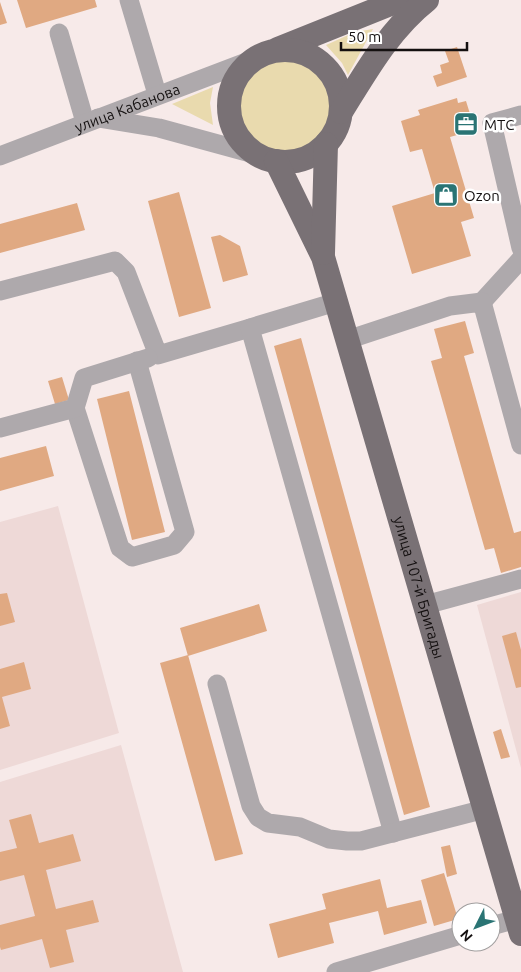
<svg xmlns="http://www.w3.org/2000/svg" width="521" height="972" viewBox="0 0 521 972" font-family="Ubuntu,sans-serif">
  <rect width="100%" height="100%" fill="#f7eae9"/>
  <!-- built -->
  <path fill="#eed9d7" d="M58,506L119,733L0,770V522Z
    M521,592V768L477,605Z
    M121,745L183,972H0V782Z"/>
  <!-- green -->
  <path fill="#e9daae" d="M373,29L348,75L342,63L326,45L355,32Z
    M240 106a45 45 0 1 1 90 0a45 45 0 1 1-90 0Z
    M213,87L210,103L213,125L172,104Z"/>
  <!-- building -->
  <path fill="#e0a982" d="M17,0H95L97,7L26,28Z
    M0,2L7,23L0,25Z
    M457,47L467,77L437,87L433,76L442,73L440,65L449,62L445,51Z
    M457,98L458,103L466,101L475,130L450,137L474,218L461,222L471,256L412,274L392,206L435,193L422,149L410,152L401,121L420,115L418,110Z
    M179,192L211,308L179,317L148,201Z
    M77,203L85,230L0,253V224Z
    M220,235L240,246L248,275L223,282L211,237Z
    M465,321L474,353L464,356L514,533L521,531V567L501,573L494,548L485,550L431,361L442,358L434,329Z
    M301,338L430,807L404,815L274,346Z
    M62,377L69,400L55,404L48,381Z
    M129,391L165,532L132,540L97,399Z
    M46,446L54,476L0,491V458Z
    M7,593L15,622L0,626V594Z
    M259,604L267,631L188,656L180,628Z
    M516,632L521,650V687L516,688L502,636Z
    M188,655L243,854L215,861L160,663Z
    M24,662L31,689L2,697L10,726L0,729V669Z
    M501,729L510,757L501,759L493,732Z
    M31,814L39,843L73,834L81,861L46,870L56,909L93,900L99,922L66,930L74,962L50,968L42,939L1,950L0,947V925L35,916L24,875L0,881V852L17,848L9,820Z
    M450,845L457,874L447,877L441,847Z
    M444,873L458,919L434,926L421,880Z
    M380,879L387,908L421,900L427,923L384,935L378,911L329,923L334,943L278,958L269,924L326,909L322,894Z"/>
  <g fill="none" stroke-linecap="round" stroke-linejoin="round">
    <!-- minor -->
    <g stroke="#aea9ac" stroke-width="19">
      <path d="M129,0L157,94"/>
      <path d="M59,33L85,122"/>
      <path d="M521,115L492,123L521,248"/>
      <path d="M98,118L159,128L258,155"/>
      <path id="s1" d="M0,156L254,59"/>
      <path d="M0,291L115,261L126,272L158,355L250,328"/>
      <path d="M336,302L250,328L393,833"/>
      <path d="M482,302L521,259"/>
      <path d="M347,340L450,306L482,302L521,445"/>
      <path d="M75,408L120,548L132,557L174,545L185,532L137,361"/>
      <path d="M0,428L75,408L84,378L148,358"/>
      <path d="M425,605L521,579"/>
      <path d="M217,684L251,806L258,817L268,823L300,827L329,839L347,841H361L485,809"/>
      <path d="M491,926L521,918"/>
      <path d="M336,972L461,935"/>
    </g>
    <!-- major -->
    <g stroke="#797175" stroke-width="24">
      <path d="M278,49L400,0"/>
      <circle cx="285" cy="106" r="56"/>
      <path d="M341,112C366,72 389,30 427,0"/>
      <path id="s2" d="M276,161L323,257L521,934"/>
      <path d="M323,253L326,144"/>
    </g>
  </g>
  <!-- icons -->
  <defs>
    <symbol id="office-square" viewBox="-11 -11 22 22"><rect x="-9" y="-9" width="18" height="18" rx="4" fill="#2a7474" stroke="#fff"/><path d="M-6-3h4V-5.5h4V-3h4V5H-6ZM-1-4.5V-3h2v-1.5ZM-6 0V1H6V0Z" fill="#fff"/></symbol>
    <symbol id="shop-square" viewBox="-11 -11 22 22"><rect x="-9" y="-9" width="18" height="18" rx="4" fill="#2a7474" stroke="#fff"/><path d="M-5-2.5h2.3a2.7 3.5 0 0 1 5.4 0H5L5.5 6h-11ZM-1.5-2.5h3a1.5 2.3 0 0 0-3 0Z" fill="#fff"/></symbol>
  </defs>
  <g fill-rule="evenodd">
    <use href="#office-square" x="452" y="110" width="28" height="28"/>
    <use href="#shop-square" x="432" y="181" width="28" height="28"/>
  </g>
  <g text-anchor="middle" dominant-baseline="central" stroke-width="5" stroke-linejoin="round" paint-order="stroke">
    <!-- street labels -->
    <g font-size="15" fill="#141010" stroke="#fff">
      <text stroke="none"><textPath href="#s1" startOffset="136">улица Кабанова</textPath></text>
      <text stroke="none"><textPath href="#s2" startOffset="451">улица 107-й Бригады</textPath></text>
    </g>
    <!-- poi labels -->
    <g font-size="15" fill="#141010" stroke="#fff" text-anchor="start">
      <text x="484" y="124">МТС</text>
      <text x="464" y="195">Ozon</text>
    </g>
  </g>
  <!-- north arrow -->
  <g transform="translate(476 927) rotate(228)"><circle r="24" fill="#ffffff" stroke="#a19f9f"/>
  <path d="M0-4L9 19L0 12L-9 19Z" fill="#2a7474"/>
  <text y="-8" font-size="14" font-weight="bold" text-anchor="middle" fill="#141010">N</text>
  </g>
  <!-- scale -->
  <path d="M341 42v8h126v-8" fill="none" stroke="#141010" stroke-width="2.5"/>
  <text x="348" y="42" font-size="15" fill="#141010" stroke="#ffffff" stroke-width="4" paint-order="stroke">50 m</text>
</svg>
